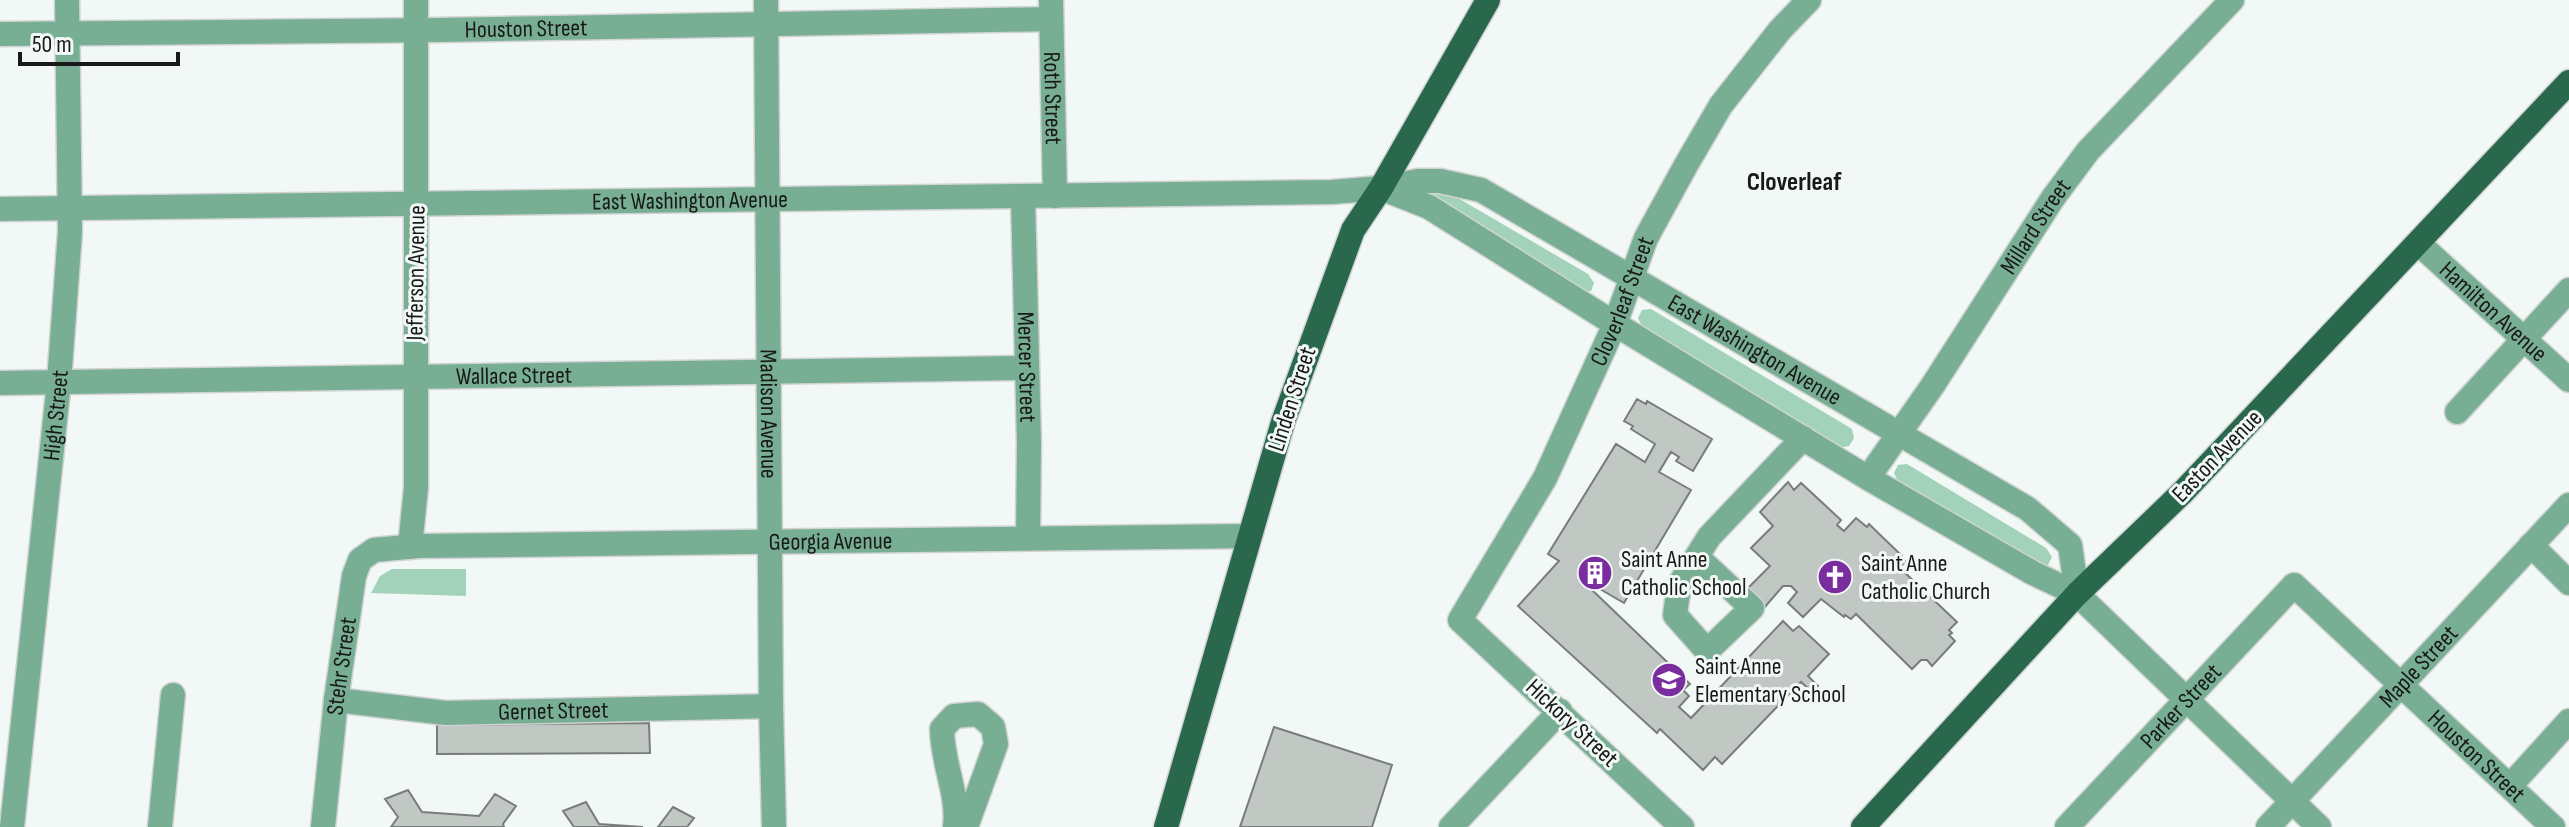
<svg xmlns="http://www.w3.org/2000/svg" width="2569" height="827" viewBox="0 0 2569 827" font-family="'Sofia Sans Condensed',sans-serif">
  <rect width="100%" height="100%" fill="#f2f8f5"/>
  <!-- green -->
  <path fill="#a3d2ba" d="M1421,191H1446L1588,274L1594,283L1591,291L1582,292Z
    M1651,309L1852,429L1854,438L1849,446L1838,448L1642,327L1638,318L1642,310Z
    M1907,464L2046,548L2052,557L2048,565L2040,566L1898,482L1894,473L1898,465Z
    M392,569H466V596L371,593L380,576Z"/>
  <!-- building -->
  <path fill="#c1c7c3" stroke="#777d7a" stroke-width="2" d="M1637,399L1646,404L1647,401L1712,439L1693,471L1676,461L1679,457L1671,452L1659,472L1691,490L1624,603L1593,585L1590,588L1690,684L1683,690L1689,696L1679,707L1691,718L1783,621L1793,631L1799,626L1829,654L1808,676L1818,686L1812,692L1801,682L1722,764L1715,757L1703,770L1660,729L1657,733L1518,606L1559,561L1548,554L1616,444L1645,462L1655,444L1631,429L1633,426L1624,421Z
    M1788,482L1794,490L1801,483L1841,520L1837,525L1844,531L1856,518L1867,527L1869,524L1902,556L1901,558L1905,561L1900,568L1957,622L1949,630L1952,633L1949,635L1955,641L1932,666L1927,660H1921L1912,669L1856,614L1851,619L1845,615L1844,617L1821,599L1803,617L1788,603L1797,592L1791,586H1783L1764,608L1746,590L1770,566L1751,548L1773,526L1760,512Z
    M649,723L650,753L437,754V725Z
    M1274,727L1392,765L1372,827H1240Z
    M408,790L422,812L479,816L495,794L516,806L503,824L504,827H391L398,817L385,799Z
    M586,802L599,824L643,827H574L563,811Z
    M673,807L694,818L687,827H658Z"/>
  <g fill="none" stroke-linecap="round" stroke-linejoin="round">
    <defs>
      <g id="minor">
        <path id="s1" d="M766,0L771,706L774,827"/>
        <path id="s2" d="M1051,0L1055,196"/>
        <path id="s3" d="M0,34L438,30L1051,19"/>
        <path d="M1381,188L1429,207L1615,324L1868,478L2033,573L2077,594L2319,827"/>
        <path id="s4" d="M1023,197L1029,443L1028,538"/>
        <path id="s5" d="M0,209L1332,192L1381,188L1418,181H1440L1481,190L2028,509L2070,545L2077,594"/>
        <path id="s6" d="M2418,243L2569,380"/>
        <path id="s7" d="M0,383L1026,368"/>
        <path d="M2457,412L2569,290"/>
        <path id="s8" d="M1868,478L1933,385L2053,198L2088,151L2232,0"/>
        <path d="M2531,545L2569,583"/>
        <path d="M410,547L416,488V0"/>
        <path d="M1697,557L1752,608L1707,651L1675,615L1679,585L1709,537L1803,438"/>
        <path id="s9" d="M336,700L446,713L771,706"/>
        <path d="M2510,786L2569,721"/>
        <path id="s10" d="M12,827L59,382L70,232L67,0"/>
        <path d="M160,827L173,695"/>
        <path id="s11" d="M323,827L336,700L354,576L360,560L374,550L418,546L1249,536"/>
        <path d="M955,827C959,794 942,763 942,729L954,716L978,714L993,727L996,744L966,827"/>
        <path d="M1451,827L1560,711"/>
        <path id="s12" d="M1682,827L1460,620L1545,478L1615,324L1646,238L1686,165L1721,105L1780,30L1809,0"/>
        <path id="s13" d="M2067,827L2294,585L2553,827"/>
        <path id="s14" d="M2268,827L2569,505"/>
      </g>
      <path id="major" d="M1166,827L1283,422L1353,230L1381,188L1488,0
        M1863,827L2077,594L2183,492L2569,82"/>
    </defs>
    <!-- minor casing -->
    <use href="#minor" stroke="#cfd4d2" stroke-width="27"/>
    <!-- major casing -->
    <use href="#major" stroke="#cfd4d2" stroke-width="27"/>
    <!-- minor -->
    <use href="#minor" stroke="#78ae94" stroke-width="24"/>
    <!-- major -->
    <use href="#major" stroke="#2a684d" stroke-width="24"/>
  </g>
  <!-- icons -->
  <defs>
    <symbol id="building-disc" viewBox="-11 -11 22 22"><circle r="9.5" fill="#7a2d9f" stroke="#f2f8f5"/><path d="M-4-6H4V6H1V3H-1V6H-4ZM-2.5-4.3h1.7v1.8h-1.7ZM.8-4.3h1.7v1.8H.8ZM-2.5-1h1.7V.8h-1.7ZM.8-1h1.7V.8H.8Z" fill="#fff"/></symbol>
    <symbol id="church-disc" viewBox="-11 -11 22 22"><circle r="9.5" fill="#7a2d9f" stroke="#f2f8f5"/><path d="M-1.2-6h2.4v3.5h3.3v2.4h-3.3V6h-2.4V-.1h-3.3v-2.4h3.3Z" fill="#fff"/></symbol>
    <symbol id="school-disc" viewBox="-11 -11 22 22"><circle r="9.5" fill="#7a2d9f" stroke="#f2f8f5"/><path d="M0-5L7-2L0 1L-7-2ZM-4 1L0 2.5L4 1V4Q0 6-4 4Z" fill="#fff"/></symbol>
  </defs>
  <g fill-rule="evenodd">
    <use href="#building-disc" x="1575" y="553" width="40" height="40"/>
    <use href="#church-disc" x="1815" y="557" width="40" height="40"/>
    <use href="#school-disc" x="1649" y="660" width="40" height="40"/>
  </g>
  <g text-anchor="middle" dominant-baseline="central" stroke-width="6" stroke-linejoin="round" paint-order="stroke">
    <!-- street labels -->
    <g font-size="24" fill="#181a19" stroke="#f2f8f5">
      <text stroke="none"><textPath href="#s3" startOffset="526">Houston Street</textPath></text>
      <text stroke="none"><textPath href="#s2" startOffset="98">Roth Street</textPath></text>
      <text stroke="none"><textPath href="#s5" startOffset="690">East Washington Avenue</textPath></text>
      <text stroke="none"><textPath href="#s8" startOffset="302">Millard Street</textPath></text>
      <text transform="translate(416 273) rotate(-89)">Jefferson Avenue</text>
      <text stroke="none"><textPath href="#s12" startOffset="662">Cloverleaf Street</textPath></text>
      <text stroke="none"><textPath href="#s6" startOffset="102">Hamilton Avenue</textPath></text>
      <text stroke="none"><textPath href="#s5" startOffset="1800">East Washington Avenue</textPath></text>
      <text stroke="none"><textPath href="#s4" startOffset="170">Mercer Street</textPath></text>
      <text stroke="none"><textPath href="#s7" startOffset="514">Wallace Street</textPath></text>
      <text transform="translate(1292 399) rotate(-72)">Linden Street</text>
      <text stroke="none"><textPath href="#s10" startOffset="414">High Street</textPath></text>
      <text stroke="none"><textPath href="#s1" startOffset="414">Madison Avenue</textPath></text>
      <text transform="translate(2217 456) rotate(-46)">Easton Avenue</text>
      <text stroke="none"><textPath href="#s11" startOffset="744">Georgia Avenue</textPath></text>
      <text stroke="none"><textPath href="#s11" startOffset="162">Stehr Street</textPath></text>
      <text stroke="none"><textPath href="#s14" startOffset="220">Maple Street</textPath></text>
      <text stroke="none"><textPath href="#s13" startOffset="166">Parker Street</textPath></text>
      <text stroke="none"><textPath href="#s9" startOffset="218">Gernet Street</textPath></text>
      <text transform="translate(1572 723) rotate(43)">Hickory Street</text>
      <text stroke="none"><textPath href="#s13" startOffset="582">Houston Street</textPath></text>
    </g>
    <!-- poi labels -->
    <g font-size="24" fill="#181a19" stroke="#f2f8f5" text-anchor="start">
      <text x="1621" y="559">Saint Anne<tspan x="1621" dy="28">Catholic School</tspan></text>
      <text x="1861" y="563">Saint Anne<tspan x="1861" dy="28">Catholic Church</tspan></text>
      <text x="1695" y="666">Saint Anne<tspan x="1695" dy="28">Elementary School</tspan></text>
    </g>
    <!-- neighbourhood labels -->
    <g font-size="26" font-weight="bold" fill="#181a19" stroke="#f2f8f5">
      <text x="1794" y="182">Cloverleaf</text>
    </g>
  </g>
  <!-- scale -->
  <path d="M20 52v12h158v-12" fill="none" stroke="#181a19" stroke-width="4"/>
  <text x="32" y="52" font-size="24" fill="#181a19" stroke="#f2f8f5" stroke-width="6" paint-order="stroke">50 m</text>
</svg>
